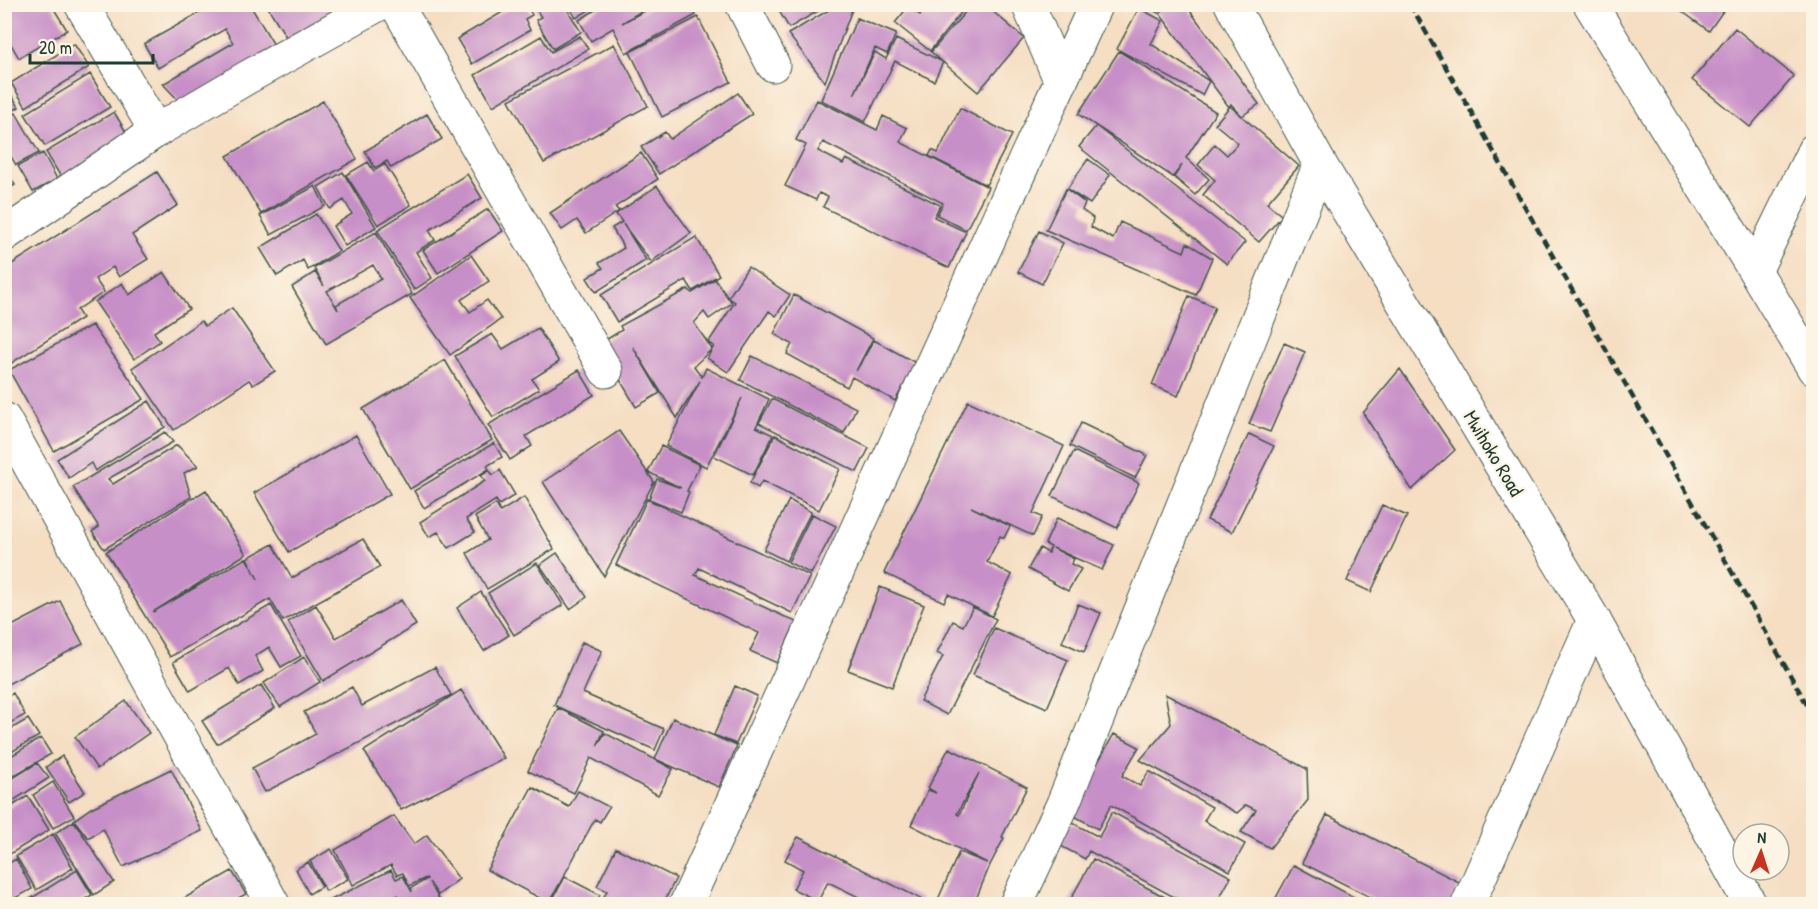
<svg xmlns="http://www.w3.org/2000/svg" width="1818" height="909" viewBox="0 0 1818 909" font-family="'Patrick Hand',sans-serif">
  <rect width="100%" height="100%" fill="#fcf5e5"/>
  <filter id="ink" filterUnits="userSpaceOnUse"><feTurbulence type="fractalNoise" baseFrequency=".0167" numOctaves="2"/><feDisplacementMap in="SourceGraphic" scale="12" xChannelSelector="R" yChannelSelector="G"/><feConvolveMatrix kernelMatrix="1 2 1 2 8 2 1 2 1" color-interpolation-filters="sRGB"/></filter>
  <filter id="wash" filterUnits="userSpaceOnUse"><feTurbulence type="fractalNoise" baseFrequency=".008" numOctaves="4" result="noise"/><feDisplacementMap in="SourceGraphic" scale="24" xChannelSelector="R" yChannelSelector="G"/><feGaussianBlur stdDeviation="1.35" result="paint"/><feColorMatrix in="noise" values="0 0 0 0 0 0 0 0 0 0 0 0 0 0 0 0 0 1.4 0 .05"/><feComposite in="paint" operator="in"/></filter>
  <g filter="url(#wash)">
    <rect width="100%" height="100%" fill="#f5dec2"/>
    <g id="blocks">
      <!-- building -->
      <path fill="#c78fc7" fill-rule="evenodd" d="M6,4H51L67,30L19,58L4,32V5Z
        M266,4H371L294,50Z
        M516,4H526L532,15L525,19L530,30L472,64L457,39Z
        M533,4H564L581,32L553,49L536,20L541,17Z
        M568,4H599L576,18Z
        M605,4H653L622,23L657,4H690L696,15L626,53L613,28L591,41L579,20Z
        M775,4H830L789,28Z
        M839,4H854L825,82L788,34Z
        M928,4H968L930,51L895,23L908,7L920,15Z
        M972,4H984L1024,38L978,92L931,52Z
        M1141,4H1165L1160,14Z
        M1169,4H1185L1259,104L1242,116L1231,104L1229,107L1160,14Z
        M1672,4H1728L1709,31Z
        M213,5H250L277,50L182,104L163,84L233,43L225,29L158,68L144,44Z
        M1139,8L1163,21L1151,44L1209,81L1202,95L1117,49Z
        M698,17L731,82L662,117L630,52Z
        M857,18L896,34L887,54L875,48L854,95L875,52L886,59L896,39L943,62L934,81L895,61L865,122L821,100Z
        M1735,28L1794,76L1750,127L1692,80Z
        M541,36L551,52L580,36L588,49L493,106L475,75Z
        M74,44L89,67L26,107L11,83Z
        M614,44L648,106L544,163L509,100Z
        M1119,51L1216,112L1186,158L1209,179L1195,195L1174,177L1182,165L1173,177L1078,114Z
        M90,74L110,107L45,146L25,114Z
        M4,83L19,107L4,116Z
        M738,93L752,114L659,174L641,147L665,132L670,139Z
        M817,100L877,130L883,116L907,128L900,142L988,187L966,230L937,215L943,203L823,142L818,151L843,164L846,159L940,205L934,217L966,232L949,268L823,207L828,197L819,193L816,200L785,186L806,145L796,140Z
        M323,101L357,159L261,214L227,156Z
        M1230,106L1299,166L1267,203L1282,216L1259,242L1203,195L1215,180L1198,165L1215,144L1227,155L1238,143L1215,124Z
        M960,108L1012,135L986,185L929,156L932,150L938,153Z
        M114,112L129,137L61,177L46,152Z
        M16,113L39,153L16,165L4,144V120Z
        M427,114L442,139L391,168L387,161L375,168L365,151Z
        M1096,126L1245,242L1227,264L1079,147Z
        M43,153L57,179L33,192L18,166Z
        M641,153L658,179L615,207L619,211L586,233L577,220L562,230L550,213Z
        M1088,159L1110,175L1090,204L1067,189Z
        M368,162L374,171L385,164L411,205L378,225L346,175Z
        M4,169L15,185L4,191Z
        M157,172L178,205L132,235L148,259L119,277L113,267L95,279L104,292L77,310L82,318L10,364L4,355V269Z
        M343,172L376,227L345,246L333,226L352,214L344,200L330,209L318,187Z
        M467,174L482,198L429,230L435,240L416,252L432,278L414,290L377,230Z
        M315,186L325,206L271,235L260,216Z
        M657,186L691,233L651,262L623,224L646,260L596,292L587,278L603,268L599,263L624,248L612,228L622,222L616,214Z
        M1066,189L1085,203L1082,210L1093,218L1091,227L1113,239L1120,222L1184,252L1187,243L1212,258L1196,295L1046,230Z
        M488,209L503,231L438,273L423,250Z
        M316,214L339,251L308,270L303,260L277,276L260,248Z
        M1039,231L1063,243L1042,284L1018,272Z
        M376,232L412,294L326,344L292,287L315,272L324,286L314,268ZM373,265L381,279L336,305L338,310L327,291Z
        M696,237L719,275L693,291L686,280L617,322L601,295Z
        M471,255L489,281L461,300L470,312L487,300L501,319L450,355L410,298Z
        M748,267L790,295L776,316L769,311L728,372L707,358L714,346L708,343L735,302L729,298L732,303L709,319L704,312L694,323L712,349L694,366L702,377L706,368L769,399L756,427L773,435L753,475L714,456L742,398L706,467L666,446L700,381L677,418L633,347L660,393L636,407L599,344L622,330L620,326L688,289L692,293L715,279L728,298Z
        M164,272L189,309L154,332L160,341L134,359L95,302L122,283L129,295Z
        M794,295L873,338L856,371L874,340L916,363L895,401L852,377L847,387L787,354L792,344L774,334Z
        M1189,296L1215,307L1178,396L1152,385Z
        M232,308L275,371L253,385L249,380L174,430L132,368L201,321L205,326Z
        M92,325L144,399L54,451L9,370Z
        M538,328L559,362L532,379L539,389L493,417L455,356L492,334L503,349Z
        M1284,343L1305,352L1270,432L1249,424Z
        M752,356L856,408L844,433L740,380Z
        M445,360L492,440L410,489L363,409Z
        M1400,369L1455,450L1412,490L1363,413Z
        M579,370L594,395L526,436L532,446L510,460L488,425Z
        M772,399L869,448L857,472L759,423Z
        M149,401L165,427L95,471L91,463L69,478L57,459Z
        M968,401L1064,446L1033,513L1042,517L1033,536L971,507L1010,526L1004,538L1000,536L987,562L1012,575L992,616L948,594L944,602L884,573Z
        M1081,423L1147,455L1135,478L1070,446Z
        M619,431L654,482L604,576L543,482Z
        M165,432L173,442L108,479L113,484L177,445L198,466L184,473L191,497L104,549L92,532L99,527L73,487Z
        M1249,434L1274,446L1232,532L1207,520Z
        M356,435L390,494L289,552L254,493Z
        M775,435L840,469L819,510L762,481L758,488L750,483Z
        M494,443L502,457L487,466L489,469L424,508L414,491Z
        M661,446L700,465L687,491L689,492L681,512L649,499L657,479L681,488L648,472Z
        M1074,451L1139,483L1117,528L1052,496Z
        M489,470L493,475L500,470L515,495L499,505L496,500L466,519L475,532L449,548L438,532L429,537L420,522L485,481L481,475Z
        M206,490L246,554L153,612L246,558L258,579L247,558L273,544L292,578L363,539L380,567L283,621L270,599L170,657L106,552Z
        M524,497L554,549L487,589L467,553L488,540L475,517L496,504L500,512Z
        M647,499L810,576L792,613L699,568L695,575L796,622L777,663L750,651L759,633L616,565Z
        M789,500L811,512L786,561L764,550Z
        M1382,505L1407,516L1371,592L1347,581Z
        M812,514L836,526L811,574L788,562Z
        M1057,518L1114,545L1102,570L1053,548L1074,559L1071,564L1081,569L1068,591L1028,569L1040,548L1048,553L1051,547L1045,544Z
        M557,553L587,597L570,609L540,565Z
        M537,563L563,605L514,635L488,593Z
        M880,587L924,605L892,687L848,670Z
        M481,592L509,635L484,651L457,608Z
        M401,600L416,625L323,681L288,622L316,605L336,638Z
        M60,601L83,644L4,686V630Z
        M1078,604L1101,613L1084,652L1062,642Z
        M271,605L301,656L281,667L269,647L255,656L263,671L239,685L229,668L190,691L173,662Z
        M973,607L996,619L947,715L920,701L943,656L937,653L953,621L963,626Z
        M994,628L1068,660L1047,708L973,675Z
        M582,642L602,651L583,693L664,729L655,750L554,705Z
        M304,657L320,682L280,707L264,683Z
        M435,667L451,695L265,792L252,768L316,734L304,712L352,687L362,706Z
        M261,685L275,708L217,744L202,721Z
        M735,686L757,696L736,744L714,735Z
        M461,690L504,758L401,810L364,751Z
        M13,693L25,715L4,726V698Z
        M1165,694L1307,769L1308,800L1270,848L1241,832L1256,810L1246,805L1237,813L1140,760L1171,724Z
        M126,701L149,733L97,769L75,737Z
        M558,708L604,731L597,746L605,733L673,769L658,795L591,758L574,793L528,771Z
        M673,718L737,746L719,787L655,759Z
        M28,719L39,736L4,756V733Z
        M1114,734L1139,747L1122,776L1140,786L1149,771L1212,807L1204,821L1245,844L1230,871L1111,805L1098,829L1069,813Z
        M41,738L51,754L4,781V760Z
        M949,748L1027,787L1002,837L1004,838L990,865L974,904H936L959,852L987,863L911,825L928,790L936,793L928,788ZM979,773L959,815L957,814L961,806Z
        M62,756L85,792L69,802L46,767Z
        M37,763L49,778L5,806V783Z
        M171,769L202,831L123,867L103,829L88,838L74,820L91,808Z
        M53,782L74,816L53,828L33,795Z
        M532,787L569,807L578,791L609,807L600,822L595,819L549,903L487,870Z
        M28,796L49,830L10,854L4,845V811Z
        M1112,812L1231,877L1216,904H1187L1089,851L1085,859L1059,845L1071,822L1099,837Z
        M1327,815L1461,883L1450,904H1384L1302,863Z
        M394,816L414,844L427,835L459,879L438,895L429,882L442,904H383L399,895L380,904H323L391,870L396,879L403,876L412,892L411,888L427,879L426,878L409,886L403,873L397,875L391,865L353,885L335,850Z
        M74,821L114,882L94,895L55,833Z
        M53,834L73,868L36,890L16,856Z
        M798,837L921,899L918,904H873L828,882L818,901L793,889L803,870L785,860Z
        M616,848L676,878L663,904H600L607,891L597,886Z
        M331,849L348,879L326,891L310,861Z
        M16,859L32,889L4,904V866Z
        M1093,859L1178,904H1068Z
        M308,862L322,886L309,894L296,869Z
        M1294,865L1363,902L1362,904H1276L1273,903Z
        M77,870L92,895L77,904H22Z
        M232,871L246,894L227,904H174Z
        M565,877L600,895L595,904H555L551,902Z"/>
    </g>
  </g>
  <g filter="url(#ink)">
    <use href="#blocks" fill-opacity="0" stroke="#3f5549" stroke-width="1.5"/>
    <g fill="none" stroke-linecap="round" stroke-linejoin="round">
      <defs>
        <path id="street" d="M81,4L156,131
          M396,4L606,371
          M742,4L773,65
          M1028,4L1061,82
          M1590,4L1755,271L1814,369
          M4,235L156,131L248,77L379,4
          M1755,271L1814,150
          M4,419L273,904
          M686,904L1096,4
          M1016,904L1063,804L1320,164
          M1468,904L1594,620"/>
        <path id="secondary" d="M1231,4L1320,164L1594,620L1750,904"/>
      </defs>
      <!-- street casing -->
      <use href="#street" stroke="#3f5549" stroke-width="35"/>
      <!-- secondary casing -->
      <use href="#secondary" stroke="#3f5549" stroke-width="35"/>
      <!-- street -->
      <use href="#street" stroke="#fff" stroke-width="33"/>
      <!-- secondary -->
      <use href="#secondary" stroke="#fff" stroke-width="33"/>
      <!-- rail -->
      <path stroke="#1f3d34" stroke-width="4.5" stroke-dasharray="9 4.5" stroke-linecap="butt" d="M1410,4L1814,717"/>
    </g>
  </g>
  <g text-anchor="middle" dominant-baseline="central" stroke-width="4.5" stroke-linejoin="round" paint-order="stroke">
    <!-- street labels -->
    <g font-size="20" fill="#1f3d34" stroke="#fcf5e5">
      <text transform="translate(1494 453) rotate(59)">Mwihoko Road</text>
    </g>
  </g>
  <!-- margin -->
  <rect width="1818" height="909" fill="none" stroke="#fcf5e5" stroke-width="24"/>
  <!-- north arrow -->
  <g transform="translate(1761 852) rotate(3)"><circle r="28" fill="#fcf5e5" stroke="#a4ab9e" stroke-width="1.5"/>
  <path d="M0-4.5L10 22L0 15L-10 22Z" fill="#c8321e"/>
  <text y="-9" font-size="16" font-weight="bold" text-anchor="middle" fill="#1f3d34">N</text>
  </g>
  <!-- scale -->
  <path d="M30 54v9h123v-9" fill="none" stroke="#1f3d34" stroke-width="3"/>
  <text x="39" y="54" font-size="18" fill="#1f3d34" stroke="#fcf5e5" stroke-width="4.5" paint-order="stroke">20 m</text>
</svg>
